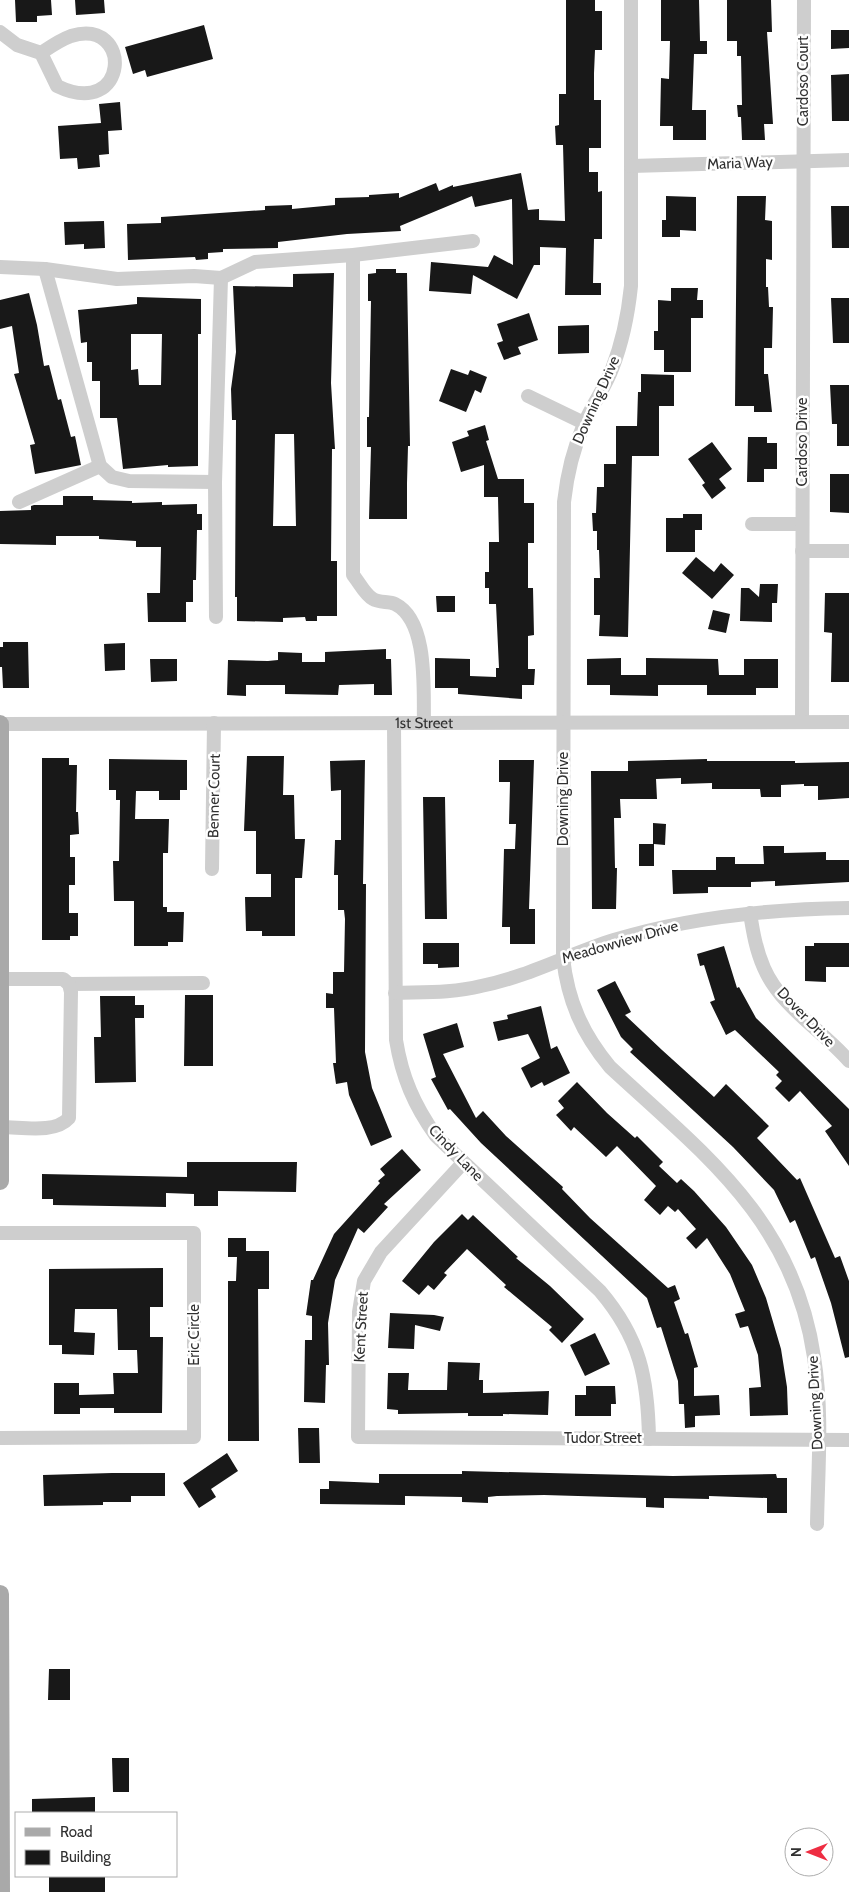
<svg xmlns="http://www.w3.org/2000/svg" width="849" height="1892" viewBox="0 0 849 1892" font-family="Cabin,sans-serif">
  <rect width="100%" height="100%" fill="#fff"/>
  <!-- building -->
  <path fill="#181818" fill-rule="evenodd" d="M15,0H51L52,15L37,16V22H16Z
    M75,0H104L105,13L76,15Z
    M566,0H595V11H602V50H595L594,73V100H601V148H589V172H598V192L602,191V239H594L593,283H601V295H565L566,248L540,247V265H534L517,299L473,275L471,294L429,291L431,262L488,267L494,255L513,265L512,199L475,207L472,196L400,226L401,231L347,234L278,242V248L223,249V252L208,253V259L196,260L195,257L128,260L127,224L161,223V217L265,210V206L292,205V209L335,205V198L369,197V195L399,193V198L436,183L439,191L453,185V187L521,173L528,210L539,209V220L565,221L563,145H556L555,126L559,125V94H566Z
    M661,0H699L700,41H707V54H694L692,110H706V140H673V126H660L661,78L669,79L670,41H661Z
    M727,0H771L772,32H767L773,124H764L765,140H742L741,117H738L737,105H742L741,56H737V41H727Z
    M204,25L213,59L147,77L145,70L133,74L125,47Z
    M831,30H849V48L831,49Z
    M849,74V121H832L831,75Z
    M120,102L122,130L108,131L109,154L99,155L100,167L78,169L77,158L60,159L58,126L101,123L99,104Z
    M666,196L696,197V231L680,230V237H662V220H666Z
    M737,196H766L765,220L772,221V260L766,259V287H768L769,307H773L772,348H764V374H768L772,412H754V406H735Z
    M831,206H849V248H832Z
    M104,221L105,248L84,249V244L65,245L64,222Z
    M376,269H396V273H407L410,446H408L407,483V519H369L371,447H367V417H369L371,301H368V274L376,273Z
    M334,273L331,383L335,449H332L331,561H337V616H317V621H306L305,617L283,618V622L237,621V597H235L236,420H232L231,389L236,352L233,286L293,287V274ZM275,434H294L296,526H273Z
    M671,288H698L697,300H703V318H691V372H664V350H654V331H658V300L671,301Z
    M29,293L37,325L44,366L49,365L58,400L61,399L71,437L75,436L81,465L35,474L30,445L35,444L14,374L19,373L12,326L0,329V300Z
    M137,297L201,299V334H198V466L168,467V465L123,469L117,418H100V381H92V362H87V342L81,343L78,310L137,304ZM131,334H162L161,385H139L138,369L131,370Z
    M831,298H849V343H833Z
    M529,313L538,340L518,347L521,354L504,360L497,343L503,341L497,324Z
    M589,325V353L558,354V326Z
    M451,369L468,375L470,370L487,377L481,393L475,390L466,412L439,401Z
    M641,374L674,375V406H659V456H632L628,637L599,636L600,615H594V578H600L599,550H597V531H593L592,513H596L597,487H604V464H616V426H637L638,392H641Z
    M830,385H849V446H837V424H832Z
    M485,425L489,440L486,441L498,479H524V503H534V543H528V588H533L534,635L528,636V669H535L534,685H522V699L458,694V688H435V658L470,659V676L496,677V668H499L496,604H489V588H485V572H489V542H499L498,497H484V465L461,472L452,442L469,436L467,431Z
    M748,437H767V443H777V469H764V482H747Z
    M712,442L732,469L719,479L726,488L712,499L702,485L705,483L688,459Z
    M830,474H849V513L830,512Z
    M63,496H93V500L132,501V503L162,502V505L197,504V514H202V530H197L196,580H193V602H186V622H148L147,593H160L161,547H136V541L99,539V536H56V545L0,544V511L31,510V506L34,505H63Z
    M683,514H702V530H695V552H666V518H683Z
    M696,557L714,572L721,563L734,575L712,599L682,573Z
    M760,584H778L777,603H772V622L740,621L741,588H749L759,597Z
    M825,593H849V682H831L832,633L824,632Z
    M436,596H455V612H437Z
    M713,610L730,614L726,633L708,629Z
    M3,642H28L29,688H3L2,667H0V647H3Z
    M125,643V670L105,671L104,644Z
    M386,649V659H391L392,695H374V684L339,685L338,695L285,694V685H246V696L227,695L228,660L268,661L278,660V652L302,653V662H325V652Z
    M621,658V675H646V658L718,659L719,675H744V659H778V688H756V695H707V685H658V696L610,695V685H587V659Z
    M150,659H177V681L151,682Z
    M247,756H284L283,795H294L295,839H305L302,878H295V936H262V931H246L245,897H271V874H256V831H244Z
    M42,758H69V765H77L76,812H78L79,834L70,835V857H75V885H69V913H78V936H70V940H42Z
    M109,759L187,760V790H180V800H159V791H136L135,819H169L168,853H163V907H167V912H184L183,942H168V946H134V901H114L113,861H119L120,800H116V790H109Z
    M707,759V761H795V763L849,762V798L818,800V786H804V784L781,785V797H761L760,789H712V783L681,784V778L656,779L657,799H620L621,818H614L615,868H617L616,909H592L591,771H628V761Z
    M365,760L363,884H366L365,1052L372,1088L392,1137L371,1146L349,1095L347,1082L336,1084L333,1063H336L334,1008H326V993L333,994V972H344L345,919L344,910H338V875H334L335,840H341V790L331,791L330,761Z
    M499,760H534L529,909H535V944H510V927H502L504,849H515L516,824H509L510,782H499Z
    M423,797H445L447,919H425Z
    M653,823L666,824L665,845L654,844V866H639V844H653Z
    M763,846H784V853L826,852V860H849V882L775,886V881L751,882V887H708V893L673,894L672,870H716V857H735V864H764Z
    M423,943H459V967L438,968V964H423Z
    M814,943H849V967H826V982L805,981V946H814Z
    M724,946L737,988L739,987L756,1018L849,1109V1166L825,1131L832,1126L800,1091L789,1102L775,1088L782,1081L776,1075L779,1072L735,1030L726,1035L710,1002L715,1000L704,965L700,966L697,954Z
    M615,981L631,1012L625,1015L662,1050L714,1097L726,1084L769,1126L757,1138L797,1180L800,1178L835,1258L840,1256L849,1281V1357L845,1358L831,1303L815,1257L811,1259L795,1220L790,1223L774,1190L733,1147L630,1052L633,1049L621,1037L597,990Z
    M185,995H213V1066H184Z
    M100,996H135V1005H144V1018H135L136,1082L95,1083L94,1037H101Z
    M541,1006L551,1049L557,1046L570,1073L544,1086L542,1082L531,1088L521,1068L540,1058L528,1034L498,1041L493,1022L508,1019L507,1015Z
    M457,1023L464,1047L443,1054L476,1118L483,1111L506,1136L563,1187L562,1189L590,1218L668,1288L675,1285L680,1299L674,1302L685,1334L688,1333L698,1367L694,1368V1396L719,1395L720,1415L695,1416V1427L685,1428L684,1404H679L678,1381L661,1327L657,1328L647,1298L481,1143L450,1109L448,1110L431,1079L436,1077L423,1034Z
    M577,1082L607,1113L635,1138L637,1136L663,1162L659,1166L677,1183L681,1179L694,1191L726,1227L752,1265L766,1298L781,1349L787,1387L788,1415L750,1416L749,1388L761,1387L758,1355L748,1326L740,1328L735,1314L745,1311L730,1274L707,1238L696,1249L686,1238L696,1229L678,1209L675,1212L668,1206L660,1215L644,1200L656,1186L617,1146L606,1157L574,1127L571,1131L556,1115L564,1108L558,1101Z
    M402,1149L421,1170L384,1204L388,1207L364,1233L358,1228L335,1280L328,1323L329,1365H326L325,1403L304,1402L305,1340H312V1316L306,1315L311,1280H313L334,1234L380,1183L378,1181L385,1175L380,1169Z
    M187,1162H297L296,1192L218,1191V1206H194V1194L166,1193V1207L53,1205V1199H42V1174L187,1177Z
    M462,1214L468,1220L473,1215L518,1257L516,1258L550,1286L584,1319L562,1343L549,1330L552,1327L504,1287L506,1285L467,1249L444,1273L447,1275L434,1290L428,1285L419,1295L402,1281L434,1242Z
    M228,1238H246V1251H269V1289H258L259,1441H228V1281H236L237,1257H228Z
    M163,1268V1307H150V1337H163L162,1413H114V1408H80V1414H54V1383H79V1395L114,1394L113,1373H138L137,1350H118L117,1309H75L74,1332L95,1333L94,1355L62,1354V1345H49V1269Z
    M390,1313L434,1315L444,1317L440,1331L415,1325L414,1349L388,1348Z
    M595,1333L610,1364L585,1376L570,1345Z
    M448,1362L480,1363L479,1380H483V1393L549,1391L548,1415L503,1414V1416H468V1413L398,1414V1410L387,1409L388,1373H409L408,1390H447Z
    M586,1386H615L616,1404H611V1416H575V1395H586Z
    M298,1428H319L320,1463H299Z
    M227,1453L238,1471L211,1489L216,1497L199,1508L183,1483Z
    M462,1471L673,1476L776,1474L777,1478H787V1513H767V1498L709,1496V1499L664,1498V1508L646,1507V1498L544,1495L497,1496L488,1497V1503L462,1502V1497L405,1496V1505L320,1504V1489H329V1481L379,1483V1474H462Z
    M112,1473H165V1496H131V1502H103V1505L44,1506L43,1475Z
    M49,1669H70V1700H48Z
    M112,1758H129V1792H113Z
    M95,1797V1813H32V1799Z
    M49,1876H105V1892H49Z"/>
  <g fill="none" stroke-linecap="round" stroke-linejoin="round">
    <!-- minor -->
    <g stroke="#cecece" stroke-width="14">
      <path d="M631,0V286C628,315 623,341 612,369C605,388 592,405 584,424C573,449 567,475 564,502L563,958C568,1001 582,1033 610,1067C704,1154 794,1220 814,1357C823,1412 818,1469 817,1524"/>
      <path d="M0,32L17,45L41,53C50,47 60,40 71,36C134,17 129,121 57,86L41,53"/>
      <path d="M631,166L849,160"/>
      <path d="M353,255V575C359,582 365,595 373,599C379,603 389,601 395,604C429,621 423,691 424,723"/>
      <path d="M0,267L45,269L117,279L194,276L221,278L255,262L353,255L473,241"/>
      <path d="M45,269L100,466L112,477L129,481L215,482"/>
      <path d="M528,396L584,423"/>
      <path d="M19,502L100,466"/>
      <path d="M752,524H802"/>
      <path d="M802,551H849"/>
      <path d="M216,617L215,482L221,278"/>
      <path d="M802,722L804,0"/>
      <path d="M394,723L396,1040C402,1077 414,1105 436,1136L600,1291C640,1338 648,1378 649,1439"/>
      <path id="s1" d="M2,724L849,722"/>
      <path d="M212,869L214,723"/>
      <path d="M750,913C753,932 756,950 764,968C781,1007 822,1030 849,1061"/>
      <path d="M69,984L203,983"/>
      <path d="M395,993C424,992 453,993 481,986C527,977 569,954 614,940C690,917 769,909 849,908"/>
      <path d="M2,1127C22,1127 55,1134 69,1118L71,992L69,984L63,979H2"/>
      <path d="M463,1163L381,1252L364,1281L359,1312L358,1437L849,1440"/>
      <path d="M0,1233H194V1437L0,1438"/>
    </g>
    <!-- major -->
    <path stroke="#a9a9a9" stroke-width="18" d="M0,724V1181
      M0,1594L1,1892"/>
  </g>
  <g text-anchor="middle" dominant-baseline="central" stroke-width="5" stroke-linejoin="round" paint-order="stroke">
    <!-- street labels -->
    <g font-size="15" fill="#313131" stroke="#fff">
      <text transform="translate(803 81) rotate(-90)">Cardoso Court</text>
      <text transform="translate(740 163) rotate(-2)">Maria Way</text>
      <text transform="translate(596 400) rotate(-66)">Downing Drive</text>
      <text transform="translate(802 442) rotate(-90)">Cardoso Drive</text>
      <text stroke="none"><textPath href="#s1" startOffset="422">1st Street</textPath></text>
      <text transform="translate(214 796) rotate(-89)">Benner Court</text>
      <text transform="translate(563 799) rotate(-90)">Downing Drive</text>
      <text transform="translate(620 942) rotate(-16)">Meadowview Drive</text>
      <text transform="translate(806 1017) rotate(46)">Dover Drive</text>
      <text transform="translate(456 1153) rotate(46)">Cindy Lane</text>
      <text transform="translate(361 1327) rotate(-87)">Kent Street</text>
      <text transform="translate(194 1335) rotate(-90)">Eric Circle</text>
      <text transform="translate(815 1403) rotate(-93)">Downing Drive</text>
      <text x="603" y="1438">Tudor Street</text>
    </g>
  </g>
  <!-- legend -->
  <rect x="15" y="1812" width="162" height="65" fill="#ffffff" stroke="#adadad"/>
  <rect x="25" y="1828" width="25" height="8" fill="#a9a9a9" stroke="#adadad"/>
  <text x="60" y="1837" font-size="15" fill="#313131">Road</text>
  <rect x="25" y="1850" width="25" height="15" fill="#181818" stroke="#adadad"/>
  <text x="60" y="1862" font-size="15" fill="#313131">Building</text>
  <!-- north arrow -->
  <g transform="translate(809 1852) rotate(270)"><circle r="24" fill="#ffffff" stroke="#adadad"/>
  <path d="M0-4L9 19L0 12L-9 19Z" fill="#ee2d42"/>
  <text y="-8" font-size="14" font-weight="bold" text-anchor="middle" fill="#313131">N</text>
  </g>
</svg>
